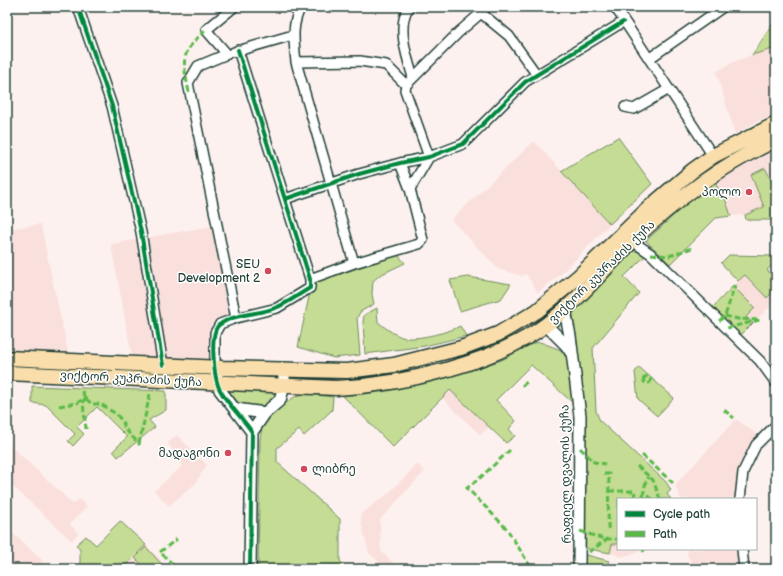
<svg xmlns="http://www.w3.org/2000/svg" width="783" height="576" viewBox="0 0 783 576" font-family="'Balsamiq Sans','Noto Sans Georgian',sans-serif">
  <rect width="100%" height="100%" fill="#fdf1ef"/>
  <filter id="ink" filterUnits="userSpaceOnUse"><feTurbulence type="fractalNoise" baseFrequency=".025" numOctaves="2"/><feDisplacementMap in="SourceGraphic" scale="8" xChannelSelector="R" yChannelSelector="G"/><feConvolveMatrix kernelMatrix="1 2 1 2 8 2 1 2 1" color-interpolation-filters="sRGB"/></filter>
  <g filter="url(#ink)">
    <!-- built -->
    <path fill="#fae0dc" d="M776,46V115L759,121L735,134L716,72L733,62Z
      M534,141L610,224L564,271L538,293L526,274L522,276L498,269L451,220Z
      M776,147V188L765,168V207L745,215L731,216L725,198L714,182L732,169Z
      M41,224L47,255L69,355L7,351V229Z
      M206,227H214L230,311L228,315L218,318L211,324V356L209,361L132,357L111,244Z
      M745,275L767,298L776,289V301L753,323L746,317L755,308L733,286Z
      M450,390L489,427L480,435L442,398Z
      M736,419L758,435L745,453L737,475L736,499H681L675,485Z
      M177,435L207,465L195,484L169,506L154,491L182,466L168,443Z
      M7,442L73,504L79,499L87,506L70,524L78,533L72,541L7,481Z
      M417,464L425,471L380,520L381,551L400,569H386L369,553L361,523V514L390,492Z
      M7,528L42,560L44,569H7Z
      M612,544H618V549H646L622,557L610,553Z
      M146,545L169,569H122Z
      M688,549H739L740,569H694L687,554Z"/>
    <!-- green -->
    <path fill="#c4dc93" stroke="#728c64" d="M776,19V48L752,55Z
      M618,137L652,184L610,224L561,171Z
      M765,168L776,188V220H746L745,215L764,207L751,175Z
      M714,182L725,198L731,216L716,218L670,264L646,241L686,204Z
      M634,251H639L645,256L624,277L639,293L593,348L596,411L600,421L666,482L671,490L667,494L671,499H618V544H612L610,553L584,548L573,313Z
      M398,255L405,263L380,275L373,281L372,294L374,304L360,312L357,318L360,355L334,358L298,347L312,283Z
      M729,255L774,256L776,262L767,270L776,280V289L767,298L745,275L738,281L721,263Z
      M468,277L511,284L501,299L460,311L450,280Z
      M733,286L755,308L746,317L753,323L742,334L738,332L713,307Z
      M377,308L378,322C387,329 398,338 408,338C420,339 450,332 460,326L466,336L425,346L365,354L363,322L364,315Z
      M540,342L561,350L568,359L574,404L531,365L496,400L516,421L509,429L515,436L506,443L450,390L393,447L343,396C398,391 447,378 499,361C513,356 525,343 540,342Z
      M7,364L196,374V375L7,367Z
      M639,367L674,398L657,416L638,399L635,372Z
      M32,386L166,391V410L149,420L155,427L118,457L113,451L127,437L97,407L77,427L84,434L73,446L68,441L75,434L46,405L32,403Z
      M228,390L277,392V396C258,413 241,412 228,390Z
      M309,394L333,397L332,410L304,436L299,430L277,448V462L340,519V561L348,569H298L291,563L285,569H258L260,440L263,420L294,397Z
      M120,521L146,545L122,569H80V550L76,545L86,536L96,545Z
      M146,547L165,568L163,569H146L135,558Z
      M583,554L609,561L607,569H583Z"/>
    <g fill="none" stroke-linecap="round" stroke-linejoin="round">
      <defs>
        <path id="minor" d="M78,7L112,106L141,232L163,365
          M234,7L206,30L227,54L198,66L188,83L236,318
          M301,7C291,24 294,43 296,62L354,263
          M409,7C396,25 407,58 413,77
          M615,7L713,156
          M481,13L509,36L537,75
          M234,52L293,35
          M650,58L723,7
          M296,62L360,61L386,65L406,85
          M625,107L634,109L669,89
          M429,157L405,90L406,85L459,32L481,13L482,7
          M410,189L429,157
          M285,199L359,174L400,163L429,157L463,144L525,82L623,22
          M628,238L651,254L760,361L776,383
          M310,279L354,263L419,244L423,240L410,189L400,163
          M215,368V333L220,324L236,318L277,308L310,288V279L238,50
          M740,499L743,472L756,445L776,425
          M742,549L744,569"/>
        <path id="tertiary" d="M565,310L570,336L580,416L579,569
          M546,325L566,345L572,354
          M215,368L220,390L252,432L250,569
          M236,409L265,413
          M252,432L265,413L280,400L284,386V371"/>
        <path id="primary" d="M7,358L222,368L347,371L394,365L461,348L498,334L537,311L578,277L651,206L692,171L713,156L776,124
          M7,373L336,388C401,385 494,364 547,324C578,301 604,269 631,242C674,201 722,164 776,140"/>
      </defs>
      <!-- minor casing -->
      <use href="#minor" stroke="#1f3d34" stroke-width="12"/>
      <!-- tertiary casing -->
      <use href="#tertiary" stroke="#1f3d34" stroke-width="14"/>
      <!-- primary casing -->
      <use href="#primary" stroke="#1f3d34" stroke-width="17"/>
      <!-- minor -->
      <use href="#minor" stroke="#fff" stroke-width="9"/>
      <!-- tertiary -->
      <use href="#tertiary" stroke="#fff" stroke-width="11"/>
      <!-- primary -->
      <use href="#primary" stroke="#f9deab" stroke-width="14"/>
      <!-- quiet -->
      <path stroke="#58b947" stroke-width="3" stroke-dasharray="6 3" stroke-linecap="butt" d="M189,92C182,59 180,53 206,30
        M651,254L669,256L692,248
        M725,316L738,319L760,320L727,328
        M719,321L725,316L735,285
        M643.5 380a3.5 3.5 0 1 1 7 0a3.5 3.5 0 1 1-7 0Z
        M522,386L528,381
        M82,391L85,398L92,404H101L116,414L123,422L125,429L140,445
        M59,406L77,403L85,398L83,403L86,429
        M724,410L734,418
        M139,444L150,394
        M580,448L594,462L605,464
        M510,450L481,477L467,488L507,529L532,569
        M642,455L673,483
        M637,466L653,480L660,499
        M604,474H609L608,529
        M609,491H635L634,499
        M643,496L646,481L649,477
        M640,499L647,495L652,499
        M580,531L604,539H618
        M643,549L644,552
        M160,552L177,539
        M589,552L607,539
        M162,554L178,569"/>
      <defs>
        <path id="cycleway" d="M78,7L112,106L141,232L163,365
          M238,50L310,279V288C299,294 287,304 275,308C258,315 234,313 219,325C209,333 214,379 220,390C228,405 242,417 252,432L250,569
          M285,199L359,174L400,163L429,157L463,144L525,82L623,22"/>
      </defs>
      <!-- cycleway casing -->
      <use href="#cycleway" stroke="#fff" stroke-width="6"/>
      <!-- cycleway -->
      <use href="#cycleway" stroke="#00873e" stroke-width="4"/>
    </g>
  </g>
  <!-- markers -->
  <g fill="#d1495b" stroke="#fff" stroke-width="1.5">
    <circle cx="749" cy="192" r="4"/>
    <circle cx="268" cy="271" r="4"/>
    <circle cx="228" cy="453" r="4"/>
    <circle cx="304" cy="469" r="4"/>
  </g>
  <g text-anchor="middle" dominant-baseline="central" stroke-width="3" stroke-linejoin="round" paint-order="stroke">
    <!-- poi labels -->
    <g font-size="12" fill="#1f3d34" stroke="#fff" text-anchor="end">
      <text x="741" y="192">პოლო</text>
      <text x="260" y="264">SEU<tspan x="260" dy="14">Development 2</tspan></text>
      <text x="220" y="453">მადაგონი</text>
      <text x="312" y="469" text-anchor="start">ლიბრე</text>
    </g>
    <!-- street labels -->
    <g font-size="12" fill="#1f3d34" stroke="#fff">
      <text transform="translate(602 272) rotate(-44)">ვიქტორ კუპრაძის ქუჩა</text>
      <text transform="translate(131 379) rotate(3)">ვიქტორ კუპრაძის ქუჩა</text>
      <text transform="translate(566 474) rotate(-91)">რაფიელ დვალის ქუჩა</text>
    </g>
  </g>
  <!-- margin -->
  <rect width="783" height="576" fill="none" stroke="#fff" stroke-width="24"/>
  <rect x="12" y="12" width="759" height="552" fill="none" stroke="#1f3d34" stroke-width="1.5" filter="url(#ink)"/>
  <!-- legend -->
  <rect x="617" y="498" width="140" height="52" fill="#ffffff" stroke="#a5b1ae"/>
  <rect x="625" y="511" width="20" height="6" fill="#00873e" stroke="#a5b1ae"/>
  <text x="653" y="518" font-size="12" fill="#1f3d34">Cycle path</text>
  <rect x="625" y="531" width="20" height="6" fill="#58b947" stroke="#a5b1ae"/>
  <text x="653" y="538" font-size="12" fill="#1f3d34">Path</text>
</svg>
